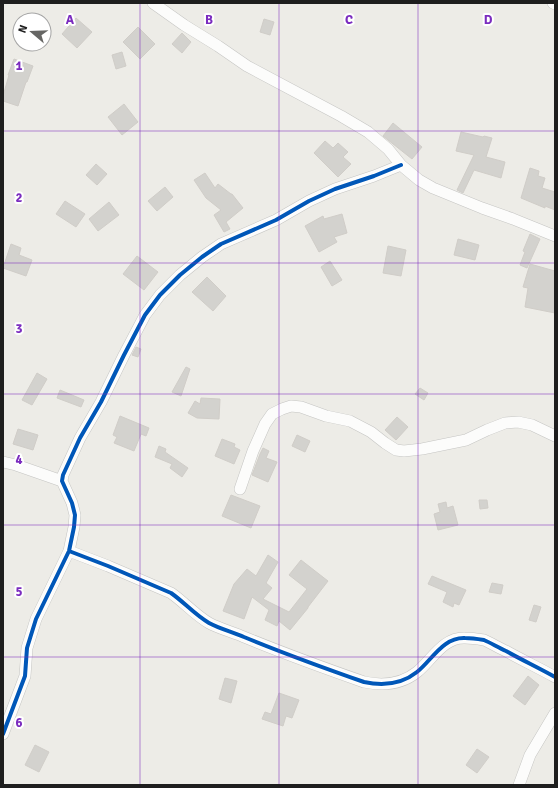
<svg xmlns="http://www.w3.org/2000/svg" width="558" height="788" viewBox="0 0 558 788" font-family="Signika,sans-serif">
  <rect width="100%" height="100%" fill="#edece7"/>
  <!-- building -->
  <path fill="#d3d2ce" stroke="#d0cdc8" d="M76,18L92,32L77,48L62,34Z
    M264,19L274,22L270,35L260,32Z
    M138,27L155,44L140,59L123,42Z
    M182,33L191,42L182,53L172,44Z
    M122,52L126,66L116,69L112,55Z
    M14,59L33,66L27,82H26L18,106L3,101V96L9,75H8Z
    M124,104L138,122L122,135L108,117Z
    M393,123L422,147L412,159L383,136Z
    M461,132L483,137L484,136L492,138L486,157L505,162L501,178L474,170L463,193L457,190L474,155L456,151Z
    M325,141L333,148L338,143L348,152L343,157L351,164L338,177L314,153Z
    M96,164L107,174L97,185L86,175Z
    M530,168L539,171L538,176L545,178L542,188L555,192V210L545,206V208L521,198Z
    M205,173L215,188L218,184L231,194H232L243,208L226,222L230,229L224,232L214,215L221,210L206,198L194,180Z
    M165,187L173,197L157,211L148,201Z
    M65,201L85,214L76,227L56,214Z
    M109,202L119,215L98,231L89,219Z
    M342,214L347,233L334,237L337,242L319,252L305,226L323,216L324,219Z
    M530,234L540,239L527,268L520,265L525,252L523,251Z
    M458,239L479,245L475,260L454,255Z
    M11,244L21,248L19,255L32,260L26,276L3,268Z
    M388,246L406,250L401,276L383,273Z
    M137,256L158,272L144,290L123,274Z
    M330,261L342,280L332,286L321,267Z
    M530,264L555,271V313L525,307L528,288L523,287Z
    M207,277L226,296L213,311L192,292Z
    M136,347L141,349L138,357L132,355Z
    M186,367L190,369L181,396L172,392Z
    M37,373L47,379L32,405L22,400Z
    M420,388L428,393L424,400L415,394Z
    M60,390L84,400L81,407L57,398Z
    M201,398L220,399L219,419L197,418L188,413L195,401L200,404Z
    M120,416L149,428L146,436L141,434L134,451L114,443L117,437L113,435Z
    M397,417L408,427L396,440L385,430Z
    M18,429L38,435L33,450L13,444Z
    M297,435L310,441L305,452L292,446Z
    M222,439L235,444L234,447L240,450L234,464L215,456Z
    M159,446L166,449L165,452L188,468L182,477L170,468L172,464L155,457Z
    M263,448L269,451L266,458L277,462L268,482L252,475L260,454Z
    M231,495L260,506L251,528L222,516Z
    M479,500H487L488,508L480,509Z
    M446,502L447,508L453,506L458,525L438,530L434,514L440,512L438,504Z
    M268,555L278,562L266,583L272,588L263,599L289,612L307,589L289,575L301,560L328,581L308,607V608L290,630L279,621L277,626L265,620L269,610L252,597L244,619L223,611L234,584L247,569L256,576Z
    M432,576L466,590L459,605L454,603L453,607L443,602L447,592L428,584Z
    M492,583L503,585L501,594L489,592Z
    M534,605L541,607L536,622L529,620Z
    M528,676L539,685L525,705L513,696Z
    M225,678L237,681L231,703L219,699Z
    M279,693L299,700L292,718L286,716L283,726L262,719L265,712L271,714Z
    M35,745L49,752L39,772L25,765Z
    M477,749L489,757L477,773L466,765Z"/>
  <g fill="none" stroke-linecap="round" stroke-linejoin="round">
    <defs>
      <path id="minor" d="M153,3L184,25L218,46L247,66L341,116L368,132L388,149L401,165L419,180L433,188L482,208L513,219L555,236
        M553,3L555,4
        M3,462L16,465L62,481
        M240,489L253,451L265,424L272,414L282,409L291,406L301,407L326,416L350,421L371,432L385,443L396,450L404,451L422,449L466,440L487,430L505,423L518,422L532,425L555,436
        M69,551L108,566L171,593C184,602 195,615 209,623C220,629 233,632 244,637C283,653 324,668 364,682C383,686 402,684 417,672C432,660 443,637 465,638C471,638 478,639 484,640C491,643 499,648 506,651C522,660 539,668 555,677
        M3,734L25,676L27,648L36,619L69,551L74,527L75,515L72,503L62,481L63,475L80,438L101,402L124,355L145,315L160,295L180,275L202,257L221,244L276,220L309,201L335,189L374,176L401,165
        M519,785L530,755L555,713"/>
    </defs>
    <!-- minor casing -->
    <use href="#minor" stroke="#c5c5c3" stroke-width="12"/>
    <!-- minor -->
    <use href="#minor" stroke="#fcfcfb" stroke-width="11"/>
    <defs>
      <path id="cycleway" d="M69,551L108,566L171,593C184,602 195,615 209,623C220,629 233,632 244,637C283,653 324,668 364,682C383,686 402,684 417,672C432,660 443,637 465,638C471,638 478,639 484,640C491,643 499,648 506,651C522,660 539,668 555,677
        M3,734L25,676L27,648L36,619L69,551L74,527L75,515L72,503L62,481L63,475L80,438L101,402L124,355L145,315L160,295L180,275L202,257L221,244L276,220L309,201L335,189L374,176L401,165"/>
    </defs>
    <!-- cycleway casing -->
    <use href="#cycleway" stroke="#fff" stroke-width="6"/>
    <!-- cycleway -->
    <use href="#cycleway" stroke="#0057b8" stroke-width="4"/>
  </g>
  <!-- grid -->
  <path fill="none" stroke="#7b2cbf" stroke-width="1" stroke-opacity="0.55" d="M140,3V785M279,3V785M418,3V785M3,131H555M3,263H555M3,394H555M3,525H555M3,657H555"/>
  <g font-size="13" text-anchor="middle" font-weight="bold" fill="#7b2cbf" stroke="#fff" stroke-width="4" stroke-linejoin="round" paint-order="stroke">
    <text x="70" y="24">A</text>
    <text x="209" y="24">B</text>
    <text x="349" y="24">C</text>
    <text x="488" y="24">D</text>
    <text x="19" y="70">1</text>
    <text x="19" y="202">2</text>
    <text x="19" y="333">3</text>
    <text x="19" y="464">4</text>
    <text x="19" y="596">5</text>
    <text x="19" y="727">6</text>
  </g>
  <!-- border -->
  <rect width="558" height="788" fill="none" stroke="#1e1e1e" stroke-width="8"/>
  <!-- north arrow -->
  <g transform="translate(32 32) rotate(289)"><circle r="19" fill="#ffffff" stroke="#a5a5a5"/>
  <path d="M0-3L7 15L0 10L-7 15Z" fill="#666664"/>
  <text y="-6" font-size="11" font-weight="bold" text-anchor="middle" fill="#1e1e1e">N</text>
  </g>
</svg>
